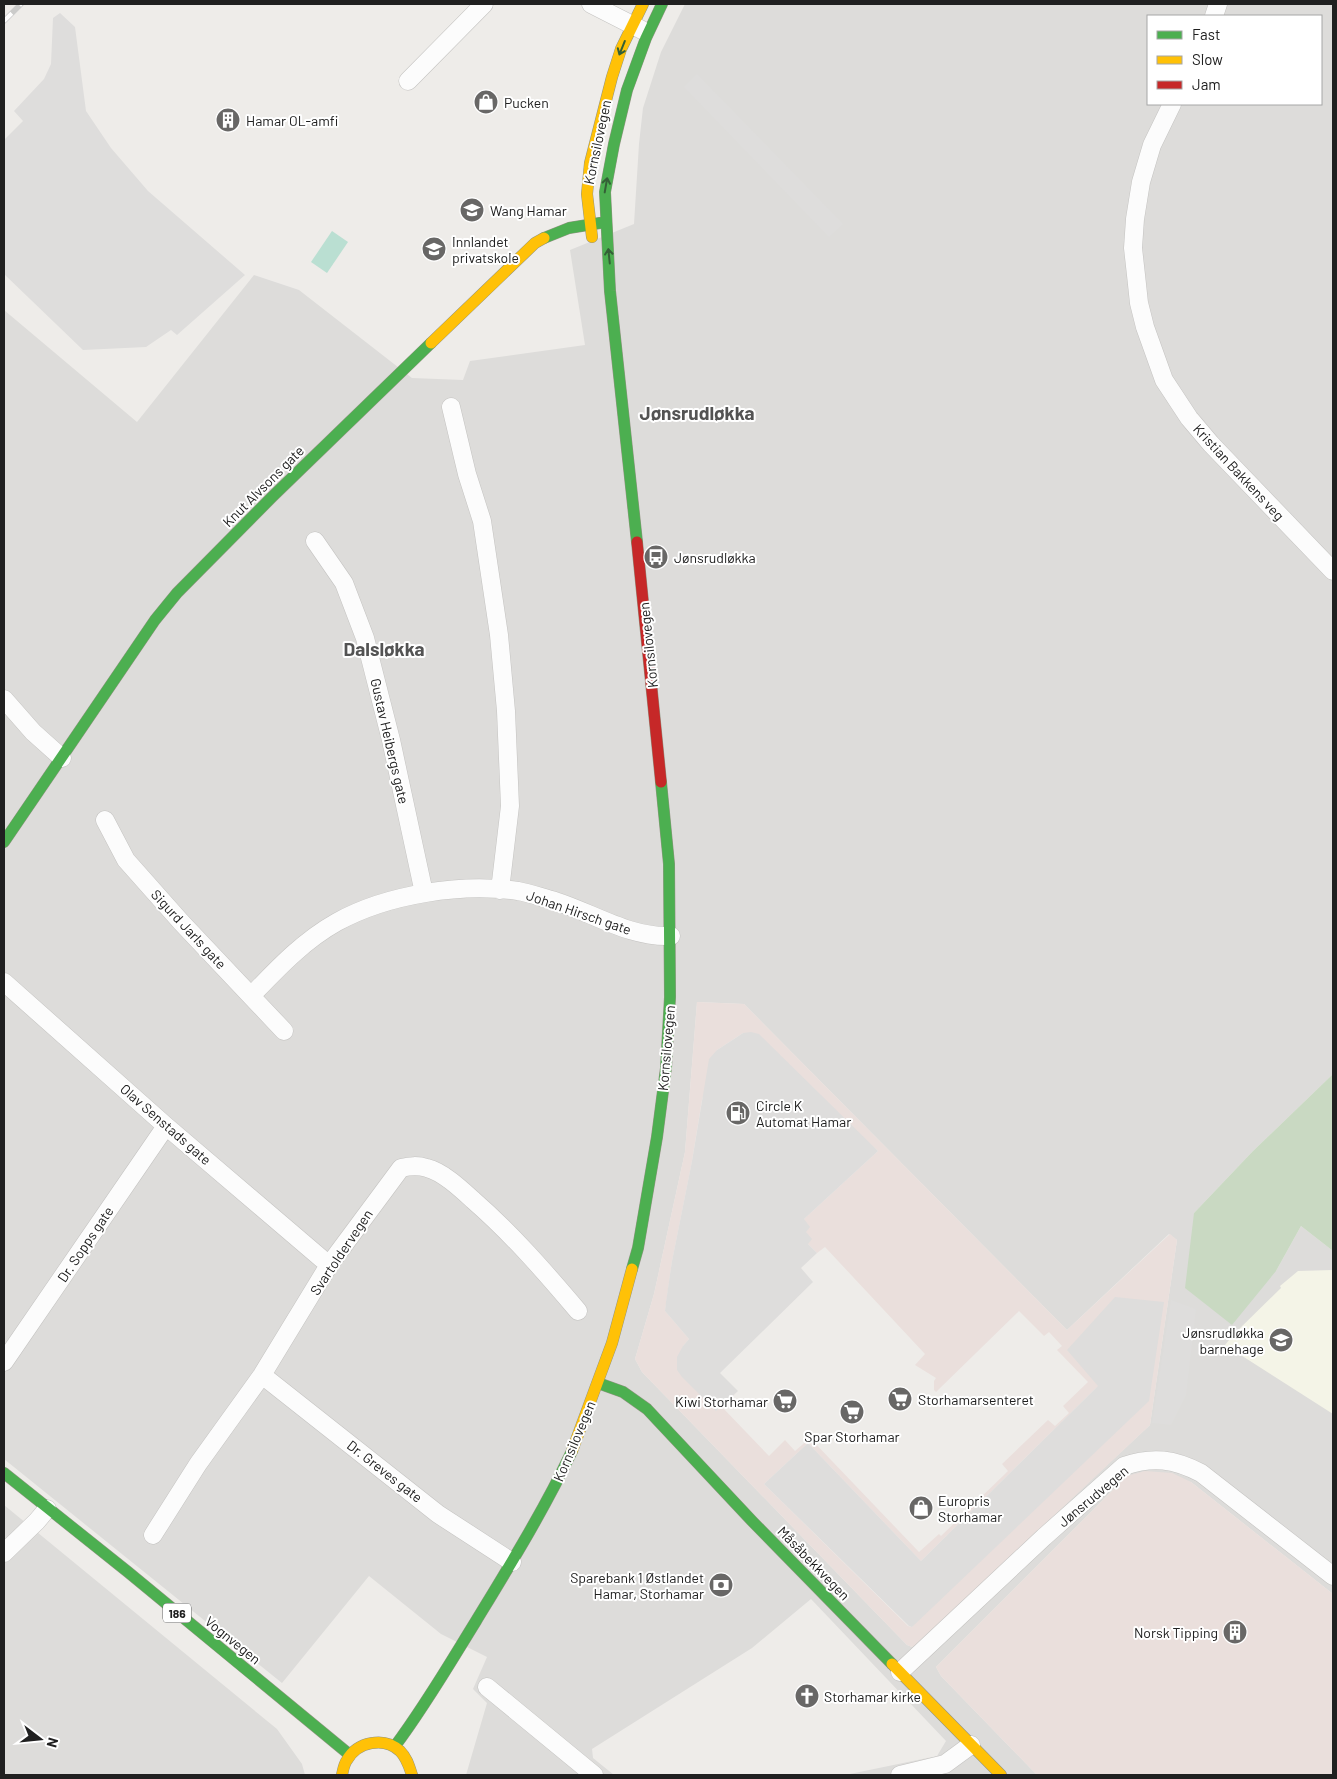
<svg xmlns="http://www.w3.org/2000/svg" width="1337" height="1779" viewBox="0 0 1337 1779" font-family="Barlow,sans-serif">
  <rect width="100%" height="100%" fill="#eeece9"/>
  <!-- residential -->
  <path fill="#dddcda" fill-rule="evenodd" d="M685,4H1333V1074L1253,1151L1194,1213L1276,1271L1301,1226L1333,1251V1594L1191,1482L1127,1476L936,1667L941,1676L1037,1775H845L937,1756L946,1741L811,1599L752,1648L592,1749L593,1758L614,1775H466L487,1703L473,1689L487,1657L441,1634L369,1576L282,1683L4,1459V310L137,422L254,275L299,290L412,378L463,380L470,361L585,345L570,250L634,224L639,144L643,108L661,52ZM1148,16H1321V104H1148ZM697,1002L744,1004L1067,1330L1169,1234L1177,1240L1150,1425L912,1647L907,1645L642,1372L635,1359L654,1294L685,1152Z
    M4,1505L277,1729L302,1764L305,1775H4Z"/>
  <!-- commercial -->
  <path fill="#eadfdc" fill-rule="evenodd" d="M697,1002L744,1004L1067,1330L1170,1234L1177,1240L1150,1425L918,1644L912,1647L907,1645L642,1372L635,1359L654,1294L685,1152ZM743,1033L878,1151L804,1219L808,1244L817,1253L825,1247L925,1354L915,1365L936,1378L934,1381V1390L936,1392L1019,1311L1044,1336L1049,1332L1062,1346L1057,1350L1088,1382L1063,1406L1069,1413L1055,1426L1048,1420L1002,1464L1008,1471L941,1536L939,1534L919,1552L810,1438L795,1451L785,1440L769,1456L722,1407L738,1391L716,1411L683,1346L689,1339L665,1311L672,1261L692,1161L702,1100L717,1050ZM1098,1386L912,1627L908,1626L764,1484L808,1443L921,1561Z
    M1145,1471L1172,1473L1191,1482L1333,1594V1775H1037L941,1676L936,1667L1127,1476Z"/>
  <!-- education -->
  <path fill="#f4f4e7" d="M1333,1270V1414L1225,1345L1233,1335L1281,1288L1280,1286L1298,1271Z"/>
  <!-- forest -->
  <path fill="#c9d9c2" d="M1333,1074V1251L1301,1226L1276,1271L1232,1325L1185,1288L1194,1213L1253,1151Z"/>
  <!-- pitch -->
  <path fill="#badfd2" d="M332,231L348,242L327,273L311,262Z"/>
  <!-- parking -->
  <path fill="#dedddc" d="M60,13L75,27L86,111L111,148L148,191L245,275L177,335L171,330L146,347L83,350L4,274V140L23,121L14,111L44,79L51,64L53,18Z
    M697,74L843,224L829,237L684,87Z
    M751,1032L759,1034L878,1151L804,1219L810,1227L806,1232L812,1239L808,1244L817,1253L801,1268L813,1282L720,1373L738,1391L716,1411L682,1377L677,1370V1357L683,1346L689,1339L665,1311L666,1302L672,1261L692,1161L709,1059L717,1050L734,1039L743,1033Z
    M1115,1297L1164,1302L1149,1401L912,1627L909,1626L764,1484L808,1443L921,1561L1098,1386L1067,1350Z
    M1171,1300L1196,1309L1186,1395L1171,1425L1152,1423Z"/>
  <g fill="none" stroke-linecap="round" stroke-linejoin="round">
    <defs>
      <path id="street" d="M591,4L642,30
        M1214,16L1218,4
        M408,81L484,4
        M1172,104L1152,145L1141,182L1135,219L1133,248L1136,275L1139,303L1145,327L1164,380L1189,418L1211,444L1333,571
        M451,407L467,474L482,521L499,635L506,711L510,806L500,890
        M315,541L344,583L365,638L391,740L424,893
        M4,699L33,732L62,758
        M105,820L126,860L181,922L284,1031
        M4,982L166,1126L329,1265
        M251,996C277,969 303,941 337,922C388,894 461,883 518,891C530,893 543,898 555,901C593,913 630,938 671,936
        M4,1362L166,1126
        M262,1375L438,1514L512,1562
        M153,1535L198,1464L262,1375L329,1265L401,1168C410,1166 417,1165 427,1168C443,1172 461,1189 473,1200C512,1234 545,1272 578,1311
        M4,1553L37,1521L47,1509
        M900,1672L1044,1537L1124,1466C1153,1456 1174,1459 1201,1473L1333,1576
        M487,1687L594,1775
        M900,1775L945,1764L971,1745"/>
      <path id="fast" d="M544,238L569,228L606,222
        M637,542L610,291L605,192L614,144L627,90L646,38L662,4
        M4,842L155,620L177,593L272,497L431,343
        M632,1269L638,1248L657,1137L666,1068L670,997L669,864L661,782
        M598,1383L623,1392L647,1409L753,1522L892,1664
        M4,1473L128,1572L350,1755
        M395,1746C425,1706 450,1663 476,1621C510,1565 544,1510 572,1451"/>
      <path id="slow" d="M592,237L587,194L590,163L612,77L621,49L643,4
        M431,343L535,243L544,238
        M572,1451L612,1343L632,1269
        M892,1664L1001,1775
        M342,1775C343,1770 344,1764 347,1760C357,1742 384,1736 400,1751C407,1758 409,1766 412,1775"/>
      <path id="jam" d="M637,542L661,782"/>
    </defs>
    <!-- street casing -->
    <use href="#street" stroke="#c4c3c1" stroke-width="19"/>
    <!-- fast casing -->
    <use href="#fast" stroke="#939583" stroke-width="12"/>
    <!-- slow casing -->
    <use href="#slow" stroke="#939583" stroke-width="12"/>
    <!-- jam casing -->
    <use href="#jam" stroke="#939583" stroke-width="12"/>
    <!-- street -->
    <use href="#street" stroke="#fcfcfc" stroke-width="18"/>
    <!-- fast -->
    <use href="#fast" stroke="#4caf50" stroke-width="11"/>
    <!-- slow -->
    <use href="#slow" stroke="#ffc107" stroke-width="11"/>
    <!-- jam -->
    <use href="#jam" stroke="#c62828" stroke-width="11"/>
    <defs>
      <path id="rail" d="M4,21L21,4"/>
    </defs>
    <!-- rail casing -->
    <use href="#rail" stroke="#cbcbca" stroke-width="5.5"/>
    <!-- rail -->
    <use href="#rail" stroke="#fff" stroke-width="4" stroke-dasharray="11" stroke-linecap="butt"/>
  </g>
  <!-- one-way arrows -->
  <defs><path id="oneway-shaft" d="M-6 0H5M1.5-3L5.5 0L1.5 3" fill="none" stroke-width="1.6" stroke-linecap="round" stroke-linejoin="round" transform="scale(1.25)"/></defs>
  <g stroke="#346036">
    <use href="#oneway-shaft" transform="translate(622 48) rotate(112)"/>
    <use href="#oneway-shaft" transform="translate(606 185) rotate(-80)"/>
    <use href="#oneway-shaft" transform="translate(609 256) rotate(-96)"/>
  </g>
  <!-- icons -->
  <defs>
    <symbol id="shop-disc" viewBox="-11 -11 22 22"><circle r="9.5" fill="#686766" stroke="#fff"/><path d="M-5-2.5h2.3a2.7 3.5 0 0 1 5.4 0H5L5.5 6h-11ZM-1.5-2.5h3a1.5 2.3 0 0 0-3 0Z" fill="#fff"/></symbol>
    <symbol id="building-disc" viewBox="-11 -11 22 22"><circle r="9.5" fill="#686766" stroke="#fff"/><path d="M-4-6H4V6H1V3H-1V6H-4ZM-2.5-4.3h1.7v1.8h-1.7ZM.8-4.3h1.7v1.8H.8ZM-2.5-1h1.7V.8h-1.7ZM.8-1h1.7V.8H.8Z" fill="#fff"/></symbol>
    <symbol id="school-disc" viewBox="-11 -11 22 22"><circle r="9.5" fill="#686766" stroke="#fff"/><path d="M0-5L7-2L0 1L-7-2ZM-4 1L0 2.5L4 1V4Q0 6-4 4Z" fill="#fff"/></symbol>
    <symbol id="bus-disc" viewBox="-11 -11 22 22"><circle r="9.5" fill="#686766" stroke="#fff"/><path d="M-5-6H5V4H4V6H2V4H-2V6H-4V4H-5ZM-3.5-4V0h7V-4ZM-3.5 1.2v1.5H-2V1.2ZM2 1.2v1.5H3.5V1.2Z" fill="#fff"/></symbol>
    <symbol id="fuel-disc" viewBox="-11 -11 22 22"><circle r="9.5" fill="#686766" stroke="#fff"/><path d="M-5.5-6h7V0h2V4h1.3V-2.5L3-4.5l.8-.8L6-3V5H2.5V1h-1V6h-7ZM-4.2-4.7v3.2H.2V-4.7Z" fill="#fff"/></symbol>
    <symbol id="supermarket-disc" viewBox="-11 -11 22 22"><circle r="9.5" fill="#686766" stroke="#fff"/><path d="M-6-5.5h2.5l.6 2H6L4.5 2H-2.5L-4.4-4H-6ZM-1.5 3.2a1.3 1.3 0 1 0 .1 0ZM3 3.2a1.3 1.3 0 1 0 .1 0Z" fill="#fff"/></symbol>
    <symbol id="bank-disc" viewBox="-11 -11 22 22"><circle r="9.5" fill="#686766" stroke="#fff"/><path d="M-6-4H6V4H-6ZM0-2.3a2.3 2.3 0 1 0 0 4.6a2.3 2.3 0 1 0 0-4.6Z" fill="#fff"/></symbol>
    <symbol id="church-disc" viewBox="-11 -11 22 22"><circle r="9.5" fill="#686766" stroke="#fff"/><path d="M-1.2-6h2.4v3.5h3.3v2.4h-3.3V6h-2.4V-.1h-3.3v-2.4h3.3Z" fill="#fff"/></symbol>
  </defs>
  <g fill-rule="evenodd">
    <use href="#shop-disc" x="472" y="88" width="28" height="28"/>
    <use href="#building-disc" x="214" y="106" width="28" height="28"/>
    <use href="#school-disc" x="458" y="196" width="28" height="28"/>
    <use href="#school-disc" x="420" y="235" width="28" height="28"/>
    <use href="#bus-disc" x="642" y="543" width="28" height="28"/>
    <use href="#fuel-disc" x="724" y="1099" width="28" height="28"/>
    <use href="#school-disc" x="1267" y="1326" width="28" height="28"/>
    <use href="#supermarket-disc" x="886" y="1385" width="28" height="28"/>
    <use href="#supermarket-disc" x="771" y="1387" width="28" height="28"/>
    <use href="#supermarket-disc" x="838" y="1398" width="28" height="28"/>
    <use href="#shop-disc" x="907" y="1494" width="28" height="28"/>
    <use href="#bank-disc" x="707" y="1571" width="28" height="28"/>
    <use href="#building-disc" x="1221" y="1618" width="28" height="28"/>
    <use href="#church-disc" x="793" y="1682" width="28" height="28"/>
  </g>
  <g text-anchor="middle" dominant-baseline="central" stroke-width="4" stroke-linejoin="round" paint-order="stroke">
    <!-- shield labels -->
    <rect fill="#fff" stroke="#636363" stroke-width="1" x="163" y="1603.5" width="28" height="19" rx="4"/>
    <g font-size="12" font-weight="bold" fill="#202020">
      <text x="177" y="1613">186</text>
    </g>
    <!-- poi labels -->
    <g font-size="14" fill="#202020" stroke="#fff" text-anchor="start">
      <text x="504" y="102">Pucken</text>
      <text x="246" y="120">Hamar OL-amfi</text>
      <text x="490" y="210">Wang Hamar</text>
      <text x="452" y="241">Innlandet<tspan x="452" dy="16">privatskole</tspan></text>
      <text x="674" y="557">Jønsrudløkka</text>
      <text x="756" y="1105">Circle K<tspan x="756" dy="16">Automat Hamar</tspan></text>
      <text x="1264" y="1332" text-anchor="end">Jønsrudløkka<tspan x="1264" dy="16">barnehage</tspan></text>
      <text x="918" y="1399">Storhamarsenteret</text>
      <text x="768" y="1401" text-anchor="end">Kiwi Storhamar</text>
      <text x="852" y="1436" text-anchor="middle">Spar Storhamar</text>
      <text x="938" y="1500">Europris<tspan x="938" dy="16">Storhamar</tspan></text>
      <text x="704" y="1577" text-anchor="end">Sparebank 1 Østlandet<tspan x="704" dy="16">Hamar, Storhamar</tspan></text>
      <text x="1218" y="1632" text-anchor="end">Norsk Tipping</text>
      <text x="824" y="1696">Storhamar kirke</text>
    </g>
    <!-- street labels -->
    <g font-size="14" fill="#202020" stroke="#fff">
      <text transform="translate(597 142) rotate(-78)">Kornsilovegen</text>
      <text transform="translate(1239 472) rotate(47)">Kristian Bakkens veg</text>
      <text transform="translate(263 486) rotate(-45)">Knut Alvsons gate</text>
      <text transform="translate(648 645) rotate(-96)">Kornsilovegen</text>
      <text transform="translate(390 741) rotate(77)">Gustav Heibergs gate</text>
      <text transform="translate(579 912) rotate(19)">Johan Hirsch gate</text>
      <text transform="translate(189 929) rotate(47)">Sigurd Jarls gate</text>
      <text transform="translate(666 1048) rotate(-85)">Kornsilovegen</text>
      <text transform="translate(166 1124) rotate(41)">Olav Senstads gate</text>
      <text transform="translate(85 1244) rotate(-56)">Dr. Sopps gate</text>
      <text transform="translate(341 1252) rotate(-56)">Svartoldervegen</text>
      <text transform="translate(574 1441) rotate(-67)">Kornsilovegen</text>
      <text transform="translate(385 1471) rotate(38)">Dr. Greves gate</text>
      <text transform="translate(1093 1496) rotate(-40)">Jønsrudvegen</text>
      <text transform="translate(814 1563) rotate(46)">Måsåbekkvegen</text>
      <text transform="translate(233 1640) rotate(39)">Vognvegen</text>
    </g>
    <!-- district labels -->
    <g font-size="19" font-weight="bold" fill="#535353" stroke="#fff">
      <text x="697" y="412">Jønsrudløkka</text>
      <text x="384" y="648">Dalsløkka</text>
    </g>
  </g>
  <!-- border -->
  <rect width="1337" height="1779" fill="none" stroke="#202020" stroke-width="10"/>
  <!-- legend -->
  <rect x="1147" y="15" width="175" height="90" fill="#ffffff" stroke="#a6a6a6"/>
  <rect x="1157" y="31" width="25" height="8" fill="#4caf50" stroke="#a6a6a6"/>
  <text x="1192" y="40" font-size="15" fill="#202020">Fast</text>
  <rect x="1157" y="56" width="25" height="8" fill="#ffc107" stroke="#a6a6a6"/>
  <text x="1192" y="65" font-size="15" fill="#202020">Slow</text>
  <rect x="1157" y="81" width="25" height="8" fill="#c62828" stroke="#a6a6a6"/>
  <text x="1192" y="90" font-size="15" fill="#202020">Jam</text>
  <!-- north arrow -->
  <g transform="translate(40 1739) rotate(106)" stroke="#ffffff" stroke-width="4" paint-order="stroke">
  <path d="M0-4L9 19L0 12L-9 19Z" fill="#202020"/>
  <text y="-8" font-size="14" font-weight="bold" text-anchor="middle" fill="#202020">N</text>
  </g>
</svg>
